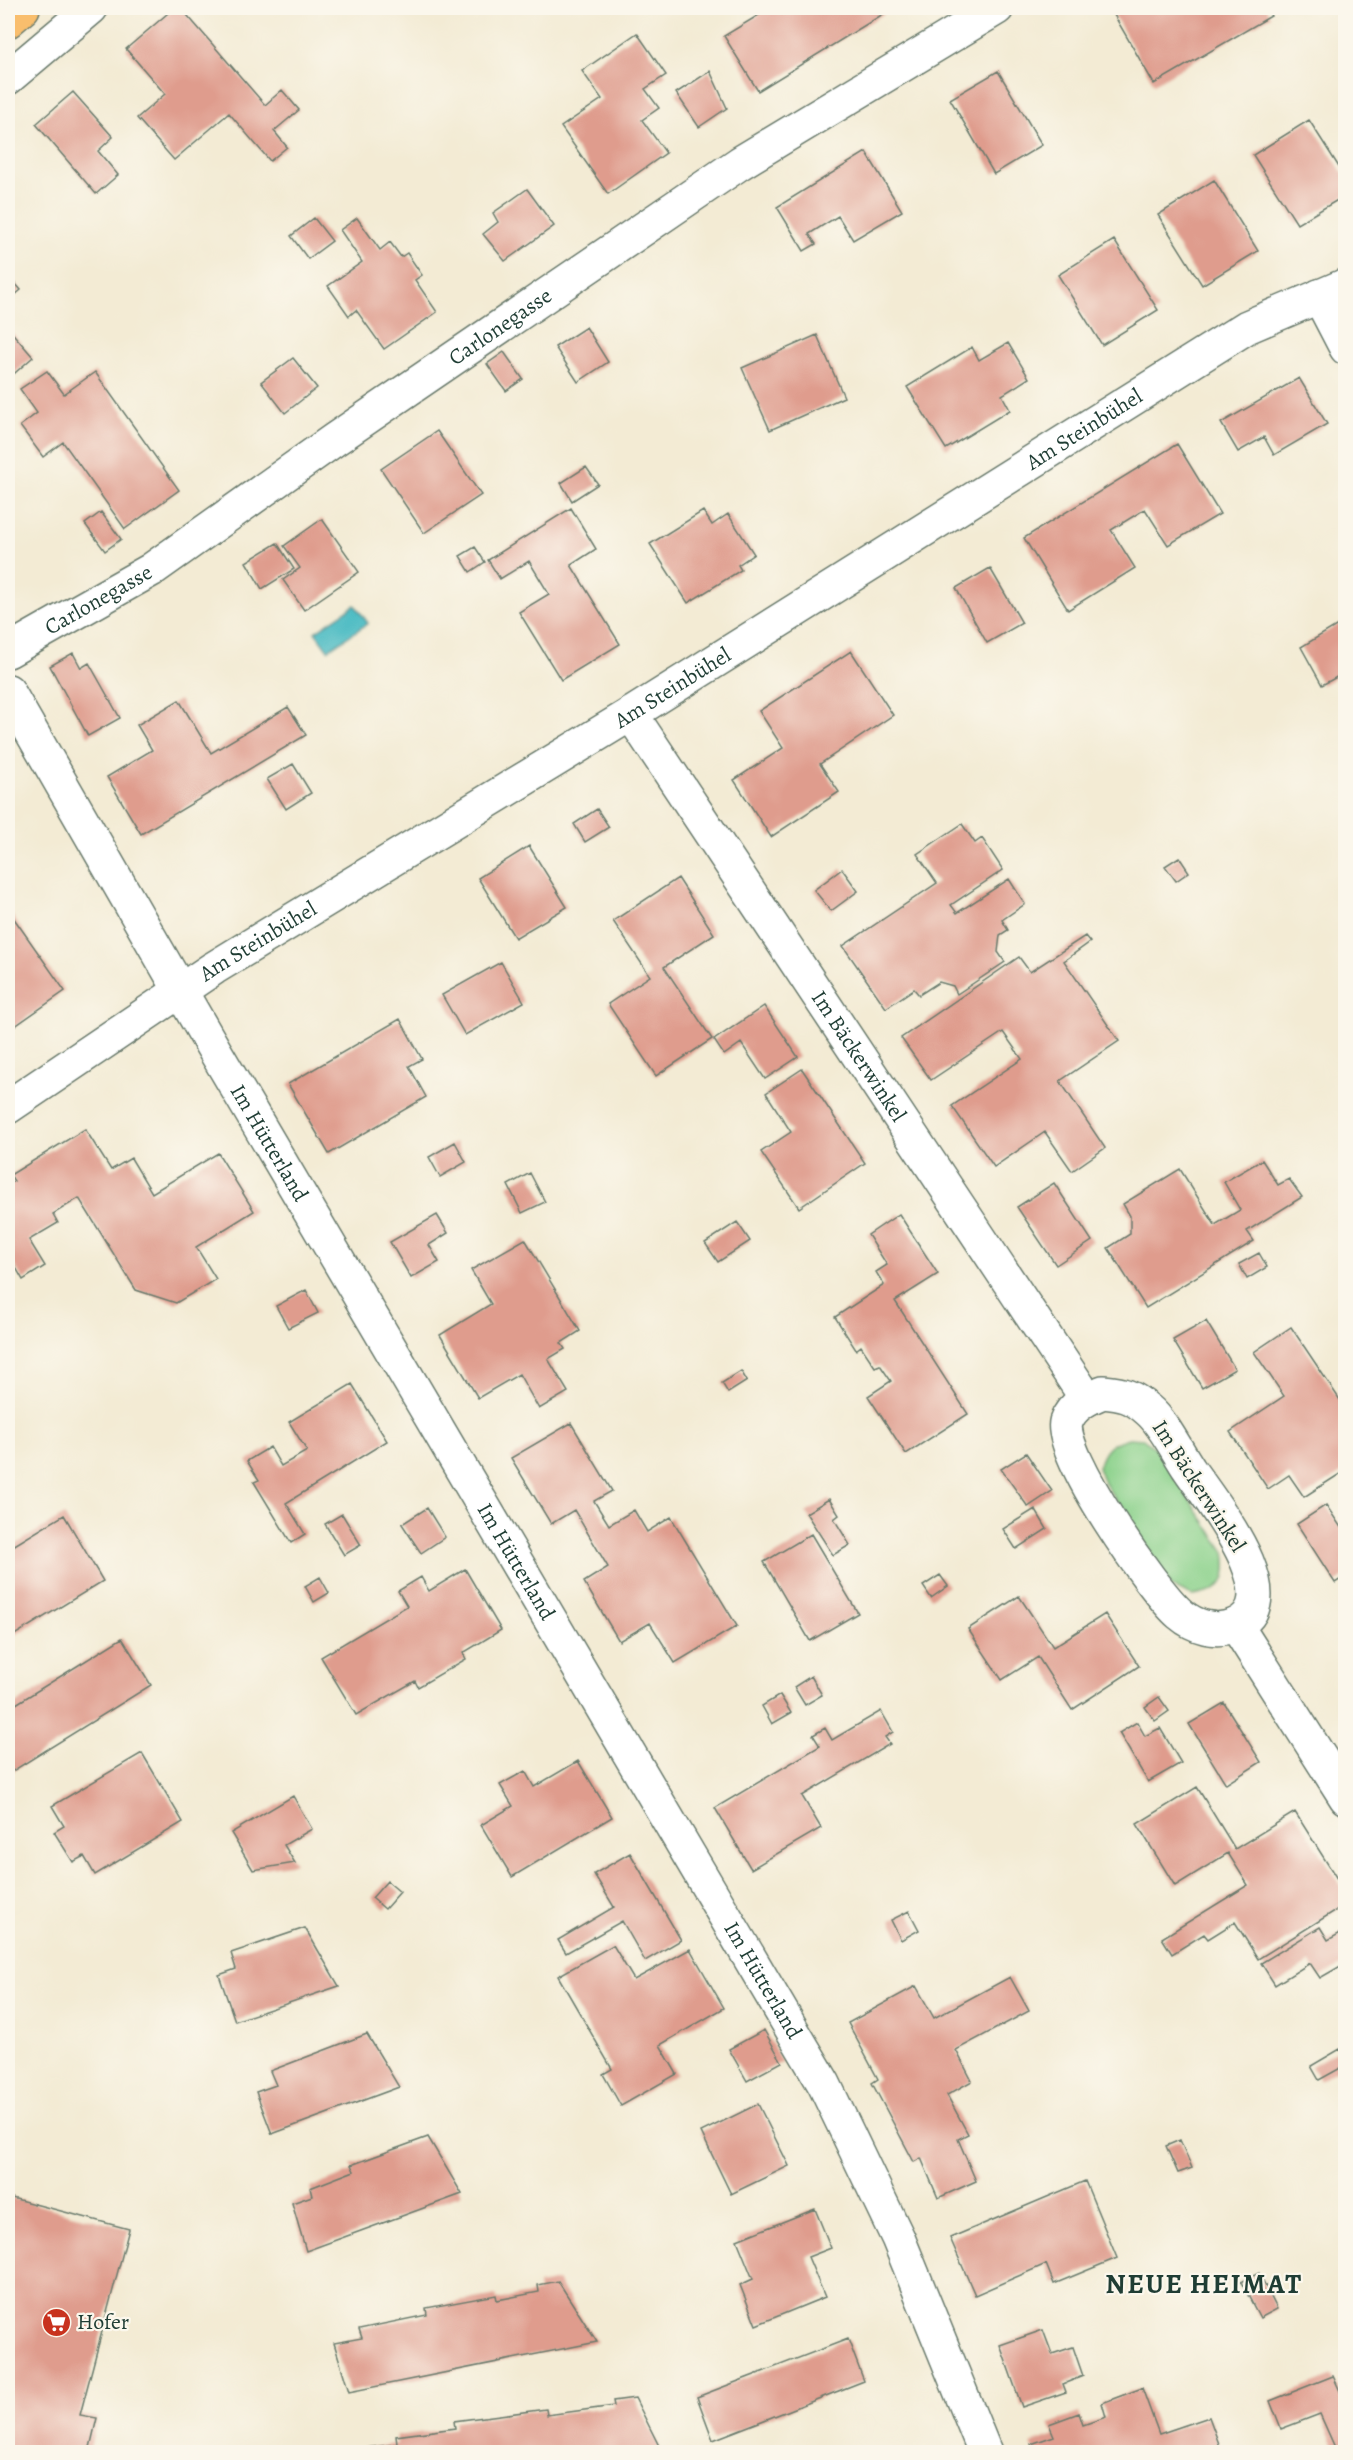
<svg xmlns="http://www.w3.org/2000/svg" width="1353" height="2460" viewBox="0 0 1353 2460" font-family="Alegreya,serif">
  <rect width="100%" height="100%" fill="#fbf7ec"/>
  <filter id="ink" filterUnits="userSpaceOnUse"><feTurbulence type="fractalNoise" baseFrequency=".0167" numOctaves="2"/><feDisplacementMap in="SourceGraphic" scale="12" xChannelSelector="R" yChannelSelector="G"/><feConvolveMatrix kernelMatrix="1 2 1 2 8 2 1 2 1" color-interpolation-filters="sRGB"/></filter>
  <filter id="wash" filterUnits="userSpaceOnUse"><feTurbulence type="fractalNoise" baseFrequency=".008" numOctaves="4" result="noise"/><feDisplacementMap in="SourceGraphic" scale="24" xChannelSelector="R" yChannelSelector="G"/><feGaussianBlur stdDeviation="1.35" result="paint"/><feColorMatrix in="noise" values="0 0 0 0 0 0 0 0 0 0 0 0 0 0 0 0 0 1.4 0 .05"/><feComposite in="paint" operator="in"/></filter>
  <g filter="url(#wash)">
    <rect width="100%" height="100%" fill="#f3ebd4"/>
    <!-- green -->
    <path fill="#8cd28c" stroke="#568860" stroke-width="1.5" d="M1129,1438L1143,1439L1155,1448L1225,1552C1230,1582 1222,1592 1192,1596L1171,1586L1104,1482L1098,1468C1103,1449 1110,1443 1129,1438Z"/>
    <!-- water -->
    <path fill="#4cbbc3" stroke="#367c7c" stroke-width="1.5" d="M355,605L368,623L328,650L315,632Z"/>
    <g id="blocks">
      <!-- building -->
      <path fill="#df9c8d" d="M174,8H181L265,105L282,90L299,110L274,131L287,147L270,161L229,113L174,160L137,118L165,94L126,49Z
        M755,8H893L758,91L724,36L759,15Z
        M1110,8H1266L1271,16L1154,84Z
        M637,33L666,75L645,89L659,108L642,120L666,153L608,194L561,127L602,99L582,71Z
        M710,71L727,108L699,127L676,93Z
        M998,71L1042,145L994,174L950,99Z
        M73,92L113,137L98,151L118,175L96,194L36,124Z
        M1309,120L1346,178V195L1297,224L1253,155Z
        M866,152L902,211L853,240L838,216L809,234L816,244L804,251L777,207Z
        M1214,180L1258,251L1202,285L1158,215Z
        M527,189L554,226L505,261L483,234L498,222L493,213Z
        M314,218L332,241L308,259L291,236Z
        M357,218L380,250L390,242L401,257L407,253L422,275L415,280L437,312L384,349L356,310L349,316L328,286L362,262L340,230Z
        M1114,240L1158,310L1102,345L1058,275Z
        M8,275L21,290L8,301Z
        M586,327L608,362L578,382L555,347Z
        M8,328L33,357L8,379Z
        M817,335L844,397L770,430L742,368Z
        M1008,343L1029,378L1002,395L1010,410L946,449L907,387L972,347L979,360Z
        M504,352L523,379L506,391L487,364Z
        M293,358L317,388L285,413L261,382Z
        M47,371L64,394L95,372L179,490L125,529L63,442L43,457L20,426L37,413L20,389Z
        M1299,378L1327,424L1274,455L1264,437L1238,452L1221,423Z
        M437,431L481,495L424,533L381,469Z
        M1177,444L1220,514L1168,545L1145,509L1111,530L1135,568L1068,610L1024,538Z
        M586,467L598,484L572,501L561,483Z
        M571,508L596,549L571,565L620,644L561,680L519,612L549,594L529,561L500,579L488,560Z
        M703,511L712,525L728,514L754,554L738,565L741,570L688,603L650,544Z
        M101,512L121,539L105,551L85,524Z
        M322,519L359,572L304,610L283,580L300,568L284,546Z
        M277,543L294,569L262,589L246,562Z
        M475,547L485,562L470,572L460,556Z
        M990,568L1022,623L987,643L956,588Z
        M1346,620V672L1322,685L1301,647Z
        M851,651L893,715L820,764L839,792L771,837L734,780L783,748L759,711Z
        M73,653L81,668L89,663L120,718L88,736L50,666Z
        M179,700L211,753L288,707L306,735L141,834L107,777L152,750L137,725Z
        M293,764L311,793L286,809L267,779Z
        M597,809L609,827L585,842L574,824Z
        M962,824L975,843L982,838L1003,870L951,905L957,913L1009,879L1025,904L1002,920L1008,930L1000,935L998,952L1005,962L957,994L953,986L939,982L919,995L914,989L886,1008L843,946L937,883L917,854Z
        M529,846L567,907L515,938L478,878Z
        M1179,857L1189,872L1176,881L1165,866Z
        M842,869L858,891L831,911L814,890Z
        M678,878L714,934L664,967L712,1039L656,1076L608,1004L650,976L613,921Z
        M8,910L65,991L8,1031Z
        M1085,936L1090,942L1064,961L1119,1041L1060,1081L1105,1148L1072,1171L1045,1132L994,1167L952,1106L1022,1059L1003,1032L931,1080L901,1038L1019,957L1030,972Z
        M501,962L524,1002L465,1035L442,995Z
        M764,1006L798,1057L765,1079L741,1043L724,1055L714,1040Z
        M400,1019L422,1059L409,1066L426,1097L329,1154L288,1084Z
        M802,1069L865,1163L799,1208L761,1152L791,1132L766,1093Z
        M85,1129L111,1170L131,1158L152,1193L218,1153L254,1211L196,1247L216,1279L176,1303L136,1290L79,1198L53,1214L58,1223L29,1240L45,1266L23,1280L8,1254V1185L14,1181L10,1175Z
        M455,1142L466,1162L440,1177L429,1157Z
        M1262,1160L1278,1185L1289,1179L1302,1197L1247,1231L1254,1241L1146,1308L1108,1248L1130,1234V1216L1123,1204L1180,1169L1215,1225L1240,1210L1224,1182Z
        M530,1173L545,1202L522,1213L508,1185Z
        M1054,1183L1092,1241L1056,1265L1017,1207Z
        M899,1214L938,1274L895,1301L968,1414L906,1454L868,1396L891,1381L880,1365L875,1367L861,1346L856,1350L835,1317L884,1285L876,1272L887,1265L868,1235Z
        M437,1215L448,1233L429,1245L439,1262L411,1278L390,1242Z
        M737,1222L750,1241L718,1262L705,1243Z
        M525,1239L580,1331L561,1343L565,1349L548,1359L568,1392L539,1409L519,1374L478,1398L440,1335L491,1304L471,1270Z
        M1259,1253L1267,1267L1247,1279L1239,1264Z
        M306,1290L318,1313L288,1328L276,1306Z
        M1206,1321L1235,1369L1202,1388L1173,1340Z
        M1291,1327L1342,1403L1346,1401V1470L1304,1497L1289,1475L1268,1489L1230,1432L1284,1396L1254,1352Z
        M741,1371L747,1381L728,1393L722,1383Z
        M352,1384L387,1441L286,1503L305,1534L291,1543L254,1482L259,1480L247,1461L270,1447L281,1466L307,1451L289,1422Z
        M571,1423L612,1491L594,1501L609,1525L634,1510L647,1532L671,1517L737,1626L675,1663L650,1623L619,1641L584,1582L608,1567L574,1510L551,1524L511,1458Z
        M1026,1453L1052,1491L1028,1507L1001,1469Z
        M829,1499L839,1515L834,1519L850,1545L833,1555L806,1513Z
        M1326,1505L1346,1535V1576L1335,1583L1297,1524Z
        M427,1508L445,1537L421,1553L402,1524Z
        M1035,1509L1047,1529L1016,1549L1003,1529Z
        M342,1514L361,1545L344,1555L325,1524Z
        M64,1515L103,1581L8,1639V1549Z
        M811,1534L858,1613L810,1641L764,1562Z
        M465,1569L501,1630L463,1653L466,1659L418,1687L415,1681L356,1715L321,1657L407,1606L398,1591L421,1577L429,1591Z
        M940,1575L948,1586L931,1598L923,1586Z
        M320,1577L329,1593L314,1602L305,1586Z
        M1019,1596L1053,1647L1105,1614L1139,1666L1072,1710L1038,1657L1002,1680L968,1629Z
        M122,1638L151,1685L8,1774V1709Z
        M811,1676L822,1695L805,1705L794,1687Z
        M780,1695L791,1713L772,1724L762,1706Z
        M1159,1697L1169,1711L1155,1721L1145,1707Z
        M1224,1703L1261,1762L1226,1784L1189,1724Z
        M881,1711L893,1732L885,1737L890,1744L802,1796L821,1828L751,1869L715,1808L820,1746L813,1735L825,1728L832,1740Z
        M1137,1722L1145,1736L1160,1728L1181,1763L1148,1782L1119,1733Z
        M142,1753L183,1822L95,1875L84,1856L73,1862L54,1832L64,1826L52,1806Z
        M578,1761L612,1817L512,1877L481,1825L513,1806L500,1785L525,1771L534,1787Z
        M1197,1787L1235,1849L1295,1812L1346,1893V1904L1258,1959L1235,1922L1208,1939L1204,1934L1172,1954L1162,1938L1248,1885L1228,1853L1175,1886L1137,1824Z
        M293,1796L312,1829L284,1845L295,1863L253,1870L231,1833Z
        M630,1853L681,1940L645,1961L622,1921L566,1953L558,1940L614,1907L594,1874Z
        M387,1881L400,1892L385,1909L372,1898Z
        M909,1911L919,1930L901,1940L891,1920Z
        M1320,1927L1328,1940L1346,1930V1963L1320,1978L1310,1963L1275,1985L1261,1963Z
        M305,1928L339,1986L235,2021L219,1975L236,1969L231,1953Z
        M613,1945L634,1980L690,1949L724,2008L660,2045L677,2074L621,2106L603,2074L612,2069L558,1976Z
        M1010,1977L1029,2011L956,2050L972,2081L947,2095L968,2134L958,2139L976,2181L938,2198L921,2158L914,2162L872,2083L878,2079L848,2023L916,1986L934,2018Z
        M764,2030L782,2062L747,2081L729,2049Z
        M367,2034L399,2087L272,2134L256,2092L276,2085L270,2071Z
        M1340,2049L1346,2058V2065L1319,2080L1311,2066Z
        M758,2104L789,2166L731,2194L701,2132Z
        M428,2137L462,2194L306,2251L292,2203L312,2196L310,2188L354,2171L351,2165Z
        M1180,2140L1192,2168L1178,2173L1166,2146Z
        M1085,2181L1117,2258L1054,2284L1046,2264L975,2295L950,2238Z
        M8,2197L129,2229L80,2415L97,2418L89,2452H8Z
        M815,2209L831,2248L808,2257L825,2297L756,2325L740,2285L753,2279L737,2240Z
        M1259,2273L1277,2309L1260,2318L1241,2282Z
        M558,2281L597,2342L349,2392L334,2343L362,2338L359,2329L427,2315L426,2308L496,2295L497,2300L539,2292L538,2285Z
        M1043,2330L1052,2354L1073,2347L1083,2376L1063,2384L1066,2392L1022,2407L1000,2345Z
        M848,2339L864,2381L713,2440L697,2397Z
        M1333,2376L1346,2404V2452H1337L1320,2414L1281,2429L1270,2401Z
        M1142,2388L1159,2434L1209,2417L1222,2452H1034L1031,2444L1054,2436L1049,2424L1079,2413L1083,2425L1106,2417L1102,2403Z
        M635,2398L662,2452H367L366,2448L397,2444L396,2436L455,2428L454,2421L546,2409L547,2415L614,2406L613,2401Z"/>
    </g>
  </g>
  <g filter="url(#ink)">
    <use href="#blocks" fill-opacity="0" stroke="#697a6c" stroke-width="1.5"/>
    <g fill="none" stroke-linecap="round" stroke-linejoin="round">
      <defs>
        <g id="street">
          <path d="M8,78L91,8"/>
          <path d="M1319,296L1346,348"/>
          <path id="s1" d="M8,651L151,570L334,440L740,163L997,8"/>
          <path id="s2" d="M8,691L215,1051L824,2084L898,2238L985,2452"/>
          <path id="s3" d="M631,714L1087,1399"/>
          <path id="s4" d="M8,1107L214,968L631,714L1247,327L1346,285"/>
          <path d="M1103,1392C1124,1394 1132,1396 1148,1410C1163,1422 1178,1453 1189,1469C1208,1498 1293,1600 1235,1625C1216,1633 1195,1627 1180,1614C1154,1592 1057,1453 1066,1422C1072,1405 1088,1398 1103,1392Z"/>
          <path d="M1236,1625L1346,1798"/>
        </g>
        <path id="primary" d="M8,21L23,8"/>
      </defs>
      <!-- street casing -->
      <use href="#street" stroke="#697a6c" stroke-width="36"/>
      <!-- primary casing -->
      <use href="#primary" stroke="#697a6c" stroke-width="36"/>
      <!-- street -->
      <use href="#street" stroke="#fff" stroke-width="33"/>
      <!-- primary -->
      <use href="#primary" stroke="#f9be6d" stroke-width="33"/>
    </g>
  </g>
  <!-- icons -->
  <defs>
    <symbol id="supermarket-disc" viewBox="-11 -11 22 22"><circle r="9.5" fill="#c8321e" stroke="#fbf7ec"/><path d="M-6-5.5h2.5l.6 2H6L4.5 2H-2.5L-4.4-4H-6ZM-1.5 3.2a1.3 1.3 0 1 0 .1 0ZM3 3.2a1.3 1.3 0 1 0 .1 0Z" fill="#fff"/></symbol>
  </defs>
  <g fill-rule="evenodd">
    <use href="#supermarket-disc" x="40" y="2306" width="33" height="33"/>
  </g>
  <g text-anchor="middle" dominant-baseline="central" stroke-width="4.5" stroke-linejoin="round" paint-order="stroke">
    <!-- street labels -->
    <g font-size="22" fill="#1f3d34" stroke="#fbf7ec">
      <text stroke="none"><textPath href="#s1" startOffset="590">Carlonegasse</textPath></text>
      <text stroke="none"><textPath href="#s4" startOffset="1272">Am Steinbühel</textPath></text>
      <text stroke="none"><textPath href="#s1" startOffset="104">Carlonegasse</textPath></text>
      <text stroke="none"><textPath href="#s4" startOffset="786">Am Steinbühel</textPath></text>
      <text stroke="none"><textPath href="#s4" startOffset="300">Am Steinbühel</textPath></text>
      <text stroke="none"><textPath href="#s3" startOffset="411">Im Bäckerwinkel</textPath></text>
      <text stroke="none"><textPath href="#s2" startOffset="522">Im Hütterland</textPath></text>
      <text transform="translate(1199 1486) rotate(57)">Im Bäckerwinkel</text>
      <text stroke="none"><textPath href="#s2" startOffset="1008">Im Hütterland</textPath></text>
      <text stroke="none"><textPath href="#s2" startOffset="1494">Im Hütterland</textPath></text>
    </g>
    <!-- poi labels -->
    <g font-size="22" fill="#1f3d34" stroke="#fbf7ec" text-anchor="start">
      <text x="77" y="2322">Hofer</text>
    </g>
    <!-- district labels -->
    <g font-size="28" font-weight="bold" letter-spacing="1.5" fill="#1f3d34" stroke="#fbf7ec">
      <text x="1204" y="2284">NEUE HEIMAT</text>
    </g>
  </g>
  <!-- margin -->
  <rect width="1353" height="2460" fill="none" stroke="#fbf7ec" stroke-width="30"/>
</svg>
